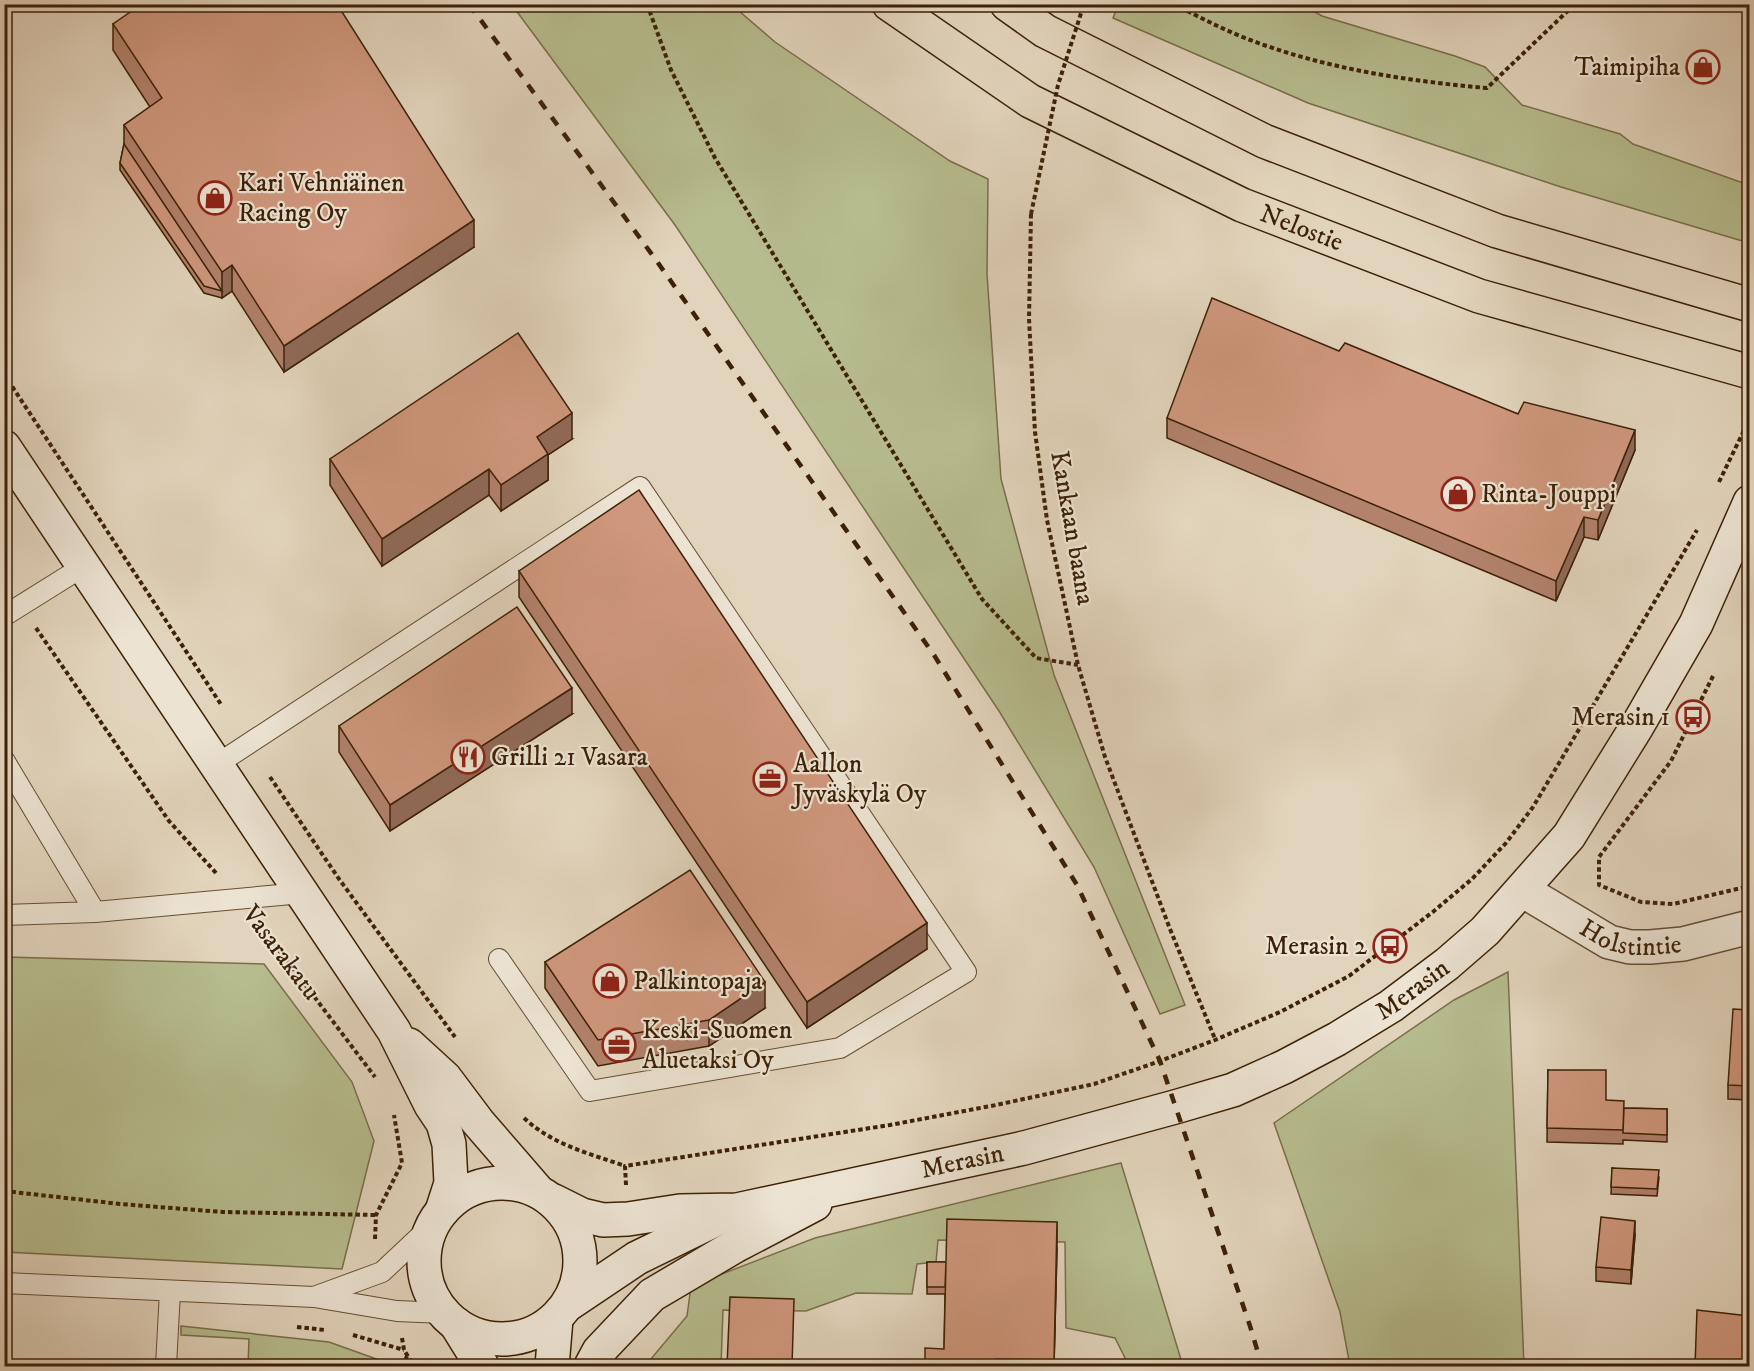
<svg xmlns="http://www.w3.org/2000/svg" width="1754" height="1371" viewBox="0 0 1754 1371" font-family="'IM FELL DW Pica',serif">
  <rect width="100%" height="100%" fill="#e2d4bc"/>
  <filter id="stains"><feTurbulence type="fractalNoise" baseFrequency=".00333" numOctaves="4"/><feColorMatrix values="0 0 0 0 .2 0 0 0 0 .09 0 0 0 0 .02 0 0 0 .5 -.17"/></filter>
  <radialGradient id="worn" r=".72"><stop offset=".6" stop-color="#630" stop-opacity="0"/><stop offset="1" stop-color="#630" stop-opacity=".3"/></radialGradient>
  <!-- green -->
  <path fill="#b6bc8e" stroke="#7a6e4a" stroke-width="1.5" d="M512,5H732L775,42L950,161L988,179L987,274L1001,479L1054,675L1185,1005L1160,1014L1094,867L999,711L675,225Z
    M1118,5H1303L1322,16L1455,56L1485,67L1522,105L1620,134L1633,144L1749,185V243L1561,187L1308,103L1113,18Z
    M5,957L264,964L352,1082L374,1141L342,1269L5,1252Z
    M1508,972L1524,1366H1350L1340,1312L1274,1123L1454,1000Z
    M1121,1163L1183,1366H1129L1115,1338L1066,1328L1065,1242L938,1240L936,1262L917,1264L912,1294L856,1293L806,1311L723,1310L721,1366H645L687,1316L691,1286L815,1238Z
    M181,1326L329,1342L396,1366H248L249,1339L181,1335Z"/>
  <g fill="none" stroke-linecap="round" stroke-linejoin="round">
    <defs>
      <path id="lane" d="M4,616L84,566
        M4,760L95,912L4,915
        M216,765L640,487L966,972L840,1048L590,1091L499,959
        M95,912L302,893
        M4,1283L314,1297L397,1311L444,1313
        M314,1297L382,1272L432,1225
        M166,1366L170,1291"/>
      <g id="street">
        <path id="s1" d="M1522,890L1609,942L1630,947H1650L1683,944L1750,927"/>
      </g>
      <g id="secondary">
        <path d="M4,447L394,1031L431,1105L443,1123L449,1144L451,1183L442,1211"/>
        <path d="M409,1045L445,1078L478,1122L536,1189"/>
        <circle cx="502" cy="1261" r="78"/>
        <path id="s2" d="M554,1201L582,1215L603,1220L628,1219L680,1211L737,1210L1024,1148L1175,1107L1233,1090L1284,1067L1337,1039L1391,1006L1447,964L1485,931L1569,836L1636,728L1696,624L1750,502"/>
        <path d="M567,1305L637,1258L727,1214"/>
        <path d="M456,1324L482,1366"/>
        <path d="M552,1366L556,1319"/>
        <path d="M591,1366L599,1351L652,1295L735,1246L815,1204"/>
      </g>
      <g id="highway">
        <path id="s3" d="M889,4L1030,101L1242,205L1479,296L1750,372"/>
        <path d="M1007,4L1045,31L1264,141L1497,231L1750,305"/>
      </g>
    </defs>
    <!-- lane casing -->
    <use href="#lane" stroke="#664e34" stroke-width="22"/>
    <!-- street casing -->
    <use href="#street" stroke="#664e34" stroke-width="36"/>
    <!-- secondary casing -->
    <use href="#secondary" stroke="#3d2106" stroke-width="36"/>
    <!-- highway casing -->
    <use href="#highway" stroke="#3d2106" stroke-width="36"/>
    <!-- path -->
    <path stroke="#3d2106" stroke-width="4" stroke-dasharray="4.5 3" stroke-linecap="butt" d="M647,4L671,70L715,158L982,599L1036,658L1078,665
      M1174,4C1197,16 1220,28 1245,38C1322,68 1406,81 1487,88L1575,4
      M1031,214L1029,319L1035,432L1047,520L1078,665L1105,757L1170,929L1215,1039
      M4,374L222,706
      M1719,482L1750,418
      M36,628L169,821L216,873
      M1713,676L1671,761L1599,857V885L1641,902L1673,904L1750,886
      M270,777L339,879L455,1037
      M260,925L375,1077
      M524,1118C553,1145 588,1153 625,1166
      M626,1185L625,1166L890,1125L996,1105L1094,1084L1160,1061L1215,1040L1280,1012L1349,976L1434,911L1472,879L1506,843L1533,807L1697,530
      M4,1191L120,1204L223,1212L376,1215
      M375,1239L376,1215L402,1163L394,1115
      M297,1327L325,1330
      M353,1335L404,1350
      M402,1338L404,1350L414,1366
      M403,1366L407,1356"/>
    <!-- lane -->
    <use href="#lane" stroke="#ece3d3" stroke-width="20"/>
    <!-- street -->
    <use href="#street" stroke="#ece3d3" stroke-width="33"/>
    <!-- secondary -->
    <use href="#secondary" stroke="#ece3d3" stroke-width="33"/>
    <!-- highway -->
    <use href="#highway" stroke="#e2d4bc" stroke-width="33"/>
    <!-- rail -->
    <path stroke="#3d2106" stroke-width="4.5" stroke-dasharray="10 10" stroke-linecap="butt" d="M469,4L656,260L934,655L1077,885L1160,1061L1250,1326L1262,1366"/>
    <!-- path-bridge -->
    <path stroke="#3d2106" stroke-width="4" stroke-dasharray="4.5 3" stroke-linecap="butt" d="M1031,214L1058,85L1084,4"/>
  </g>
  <!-- wall -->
  <path fill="#b2826c" stroke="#3d2106" stroke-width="1.5" d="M113,24L474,247L284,372L232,291L222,298L204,293L120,170V163L124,144V125L150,107L113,50Z
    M1339,351L1518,414L1635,450L1598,540L1584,537L1556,601L1167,438V418Z
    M572,439L548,455V480L501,511L489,495L382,566L330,485V459Z
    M519,571L927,949L807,1028L519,597Z
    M572,714L390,831L339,752V726Z
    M545,962L765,1008L709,1046L598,1066L545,988Z
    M1749,1010V1100L1728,1099V1085Z
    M1548,1070L1606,1100L1624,1108L1667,1109V1142L1623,1140V1144L1547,1142Z
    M1612,1168L1659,1177L1657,1196L1611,1194Z
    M1635,1235L1631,1284L1596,1281V1267Z
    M1057,1248L1054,1366H925L944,1349L945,1294H927V1262H946Z"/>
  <!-- shaded-wall -->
  <path fill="#916a58" stroke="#3d2106" stroke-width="1.5" d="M474,220V247L284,372V346Z
    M232,265V291L222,298V272Z
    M572,413V439L548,455V480L501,511V485L537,437Z
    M1635,430V450L1598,540V520Z
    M489,469V495L382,566V539Z
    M1584,517V537L1556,601V581Z
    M572,688V714L390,831V805Z
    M927,923V949L807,1028V1002Z
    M765,982V1008L709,1046V1020Z
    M1635,1221V1235L1631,1284V1270Z
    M1057,1222V1248L1054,1366Z"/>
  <!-- building -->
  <path fill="#cf977d" stroke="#3d2106" stroke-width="1.5" d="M142,4H337L474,220L284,346L232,265L222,272L124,125L162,98L113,24Z
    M124,144L222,291L204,286L120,163Z
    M1212,298L1339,351L1345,343L1518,414L1524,402L1635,430L1598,520L1584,517L1556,581L1167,418Z
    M518,333L572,413L537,437L548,454L501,485L489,469L382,539L330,459Z
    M639,490L927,923L807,1002L519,571Z
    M517,607L572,688L390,805L339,726Z
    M690,870L765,982L709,1020L598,1040L545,962Z
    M1733,1009L1749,1010V1086L1728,1085Z
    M1548,1070H1606V1100L1624,1101L1623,1130L1547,1128Z
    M1624,1108L1667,1109V1135L1623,1133Z
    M1612,1168L1659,1170L1657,1189L1611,1187Z
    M1601,1217L1635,1221L1631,1270L1596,1267Z
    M947,1219L1057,1222L1054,1360L996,1359V1366H925V1348L944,1349Z
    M927,1262H946L945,1287H927Z
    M730,1297L794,1299L792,1366H727Z
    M1697,1310L1749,1316V1366H1695Z"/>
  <!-- icons -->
  <defs>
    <symbol id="shop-ring" viewBox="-11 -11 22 22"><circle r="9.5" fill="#ece3d3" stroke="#8f2418" stroke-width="1.5"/><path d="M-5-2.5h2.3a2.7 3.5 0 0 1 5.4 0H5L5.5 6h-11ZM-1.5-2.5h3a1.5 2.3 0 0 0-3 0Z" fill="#8f2418"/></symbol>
    <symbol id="bus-ring" viewBox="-11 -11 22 22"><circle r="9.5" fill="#ece3d3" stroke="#8f2418" stroke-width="1.5"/><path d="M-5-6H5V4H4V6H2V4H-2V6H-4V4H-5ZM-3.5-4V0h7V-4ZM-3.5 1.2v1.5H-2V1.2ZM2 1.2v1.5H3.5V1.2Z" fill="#8f2418"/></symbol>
    <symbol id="restaurant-ring" viewBox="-11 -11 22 22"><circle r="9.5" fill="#ece3d3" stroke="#8f2418" stroke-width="1.5"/><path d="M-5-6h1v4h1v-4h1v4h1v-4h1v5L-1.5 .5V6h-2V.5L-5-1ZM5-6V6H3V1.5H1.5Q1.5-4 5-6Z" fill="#8f2418"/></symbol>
    <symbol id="office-ring" viewBox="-11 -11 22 22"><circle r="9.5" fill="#ece3d3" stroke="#8f2418" stroke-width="1.5"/><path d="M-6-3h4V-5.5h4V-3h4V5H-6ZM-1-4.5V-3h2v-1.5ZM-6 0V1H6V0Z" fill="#8f2418"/></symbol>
  </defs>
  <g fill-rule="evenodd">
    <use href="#shop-ring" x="1684" y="48" width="38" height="38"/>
    <use href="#shop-ring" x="196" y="179" width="38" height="38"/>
    <use href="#shop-ring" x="1439" y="475" width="38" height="38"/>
    <use href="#bus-ring" x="1674" y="698" width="38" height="38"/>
    <use href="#restaurant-ring" x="449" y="738" width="38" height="38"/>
    <use href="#office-ring" x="751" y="760" width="38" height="38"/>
    <use href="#bus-ring" x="1371" y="927" width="38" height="38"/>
    <use href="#shop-ring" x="591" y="962" width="38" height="38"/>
    <use href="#office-ring" x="600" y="1026" width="38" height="38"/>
  </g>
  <g text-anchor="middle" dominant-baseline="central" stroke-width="4.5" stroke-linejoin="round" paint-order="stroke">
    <!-- poi labels -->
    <g font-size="26" fill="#3d2106" stroke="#ece3d3" text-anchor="start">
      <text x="1680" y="67" text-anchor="end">Taimipiha</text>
      <text x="238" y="183">Kari Vehniäinen<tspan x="238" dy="30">Racing Oy</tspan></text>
      <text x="1481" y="494">Rinta-Jouppi</text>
      <text x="1670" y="717" text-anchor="end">Merasin 1</text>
      <text x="491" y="757">Grilli 21 Vasara</text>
      <text x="793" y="764">Aallon<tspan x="793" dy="30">Jyväskylä Oy</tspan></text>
      <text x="1367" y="946" text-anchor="end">Merasin 2</text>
      <text x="633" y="981">Palkintopaja</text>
      <text x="642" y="1030">Keski-Suomen<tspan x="642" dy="30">Aluetaksi Oy</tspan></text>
    </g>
    <!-- street labels -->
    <g font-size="26" fill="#3d2106" stroke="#ece3d3">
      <text stroke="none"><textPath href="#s3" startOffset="471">Nelostie</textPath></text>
      <text transform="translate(1072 528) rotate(80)">Kankaan baana</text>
      <text stroke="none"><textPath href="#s1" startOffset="122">Holstintie</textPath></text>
      <text transform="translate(281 953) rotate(53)">Vasarakatu</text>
      <text stroke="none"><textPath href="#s2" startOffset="904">Merasin</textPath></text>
      <text stroke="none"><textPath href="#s2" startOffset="418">Merasin</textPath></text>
    </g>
  </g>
  <!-- margin -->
  <rect width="1754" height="1371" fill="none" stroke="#e2d4bc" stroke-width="24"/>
  <rect x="6" y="6" width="1742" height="1359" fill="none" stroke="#3d2106" stroke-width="3"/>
  <rect x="12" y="12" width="1730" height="1347" fill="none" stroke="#3d2106" stroke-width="1.5"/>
  <rect width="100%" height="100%" filter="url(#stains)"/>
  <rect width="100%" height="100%" fill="url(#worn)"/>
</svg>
